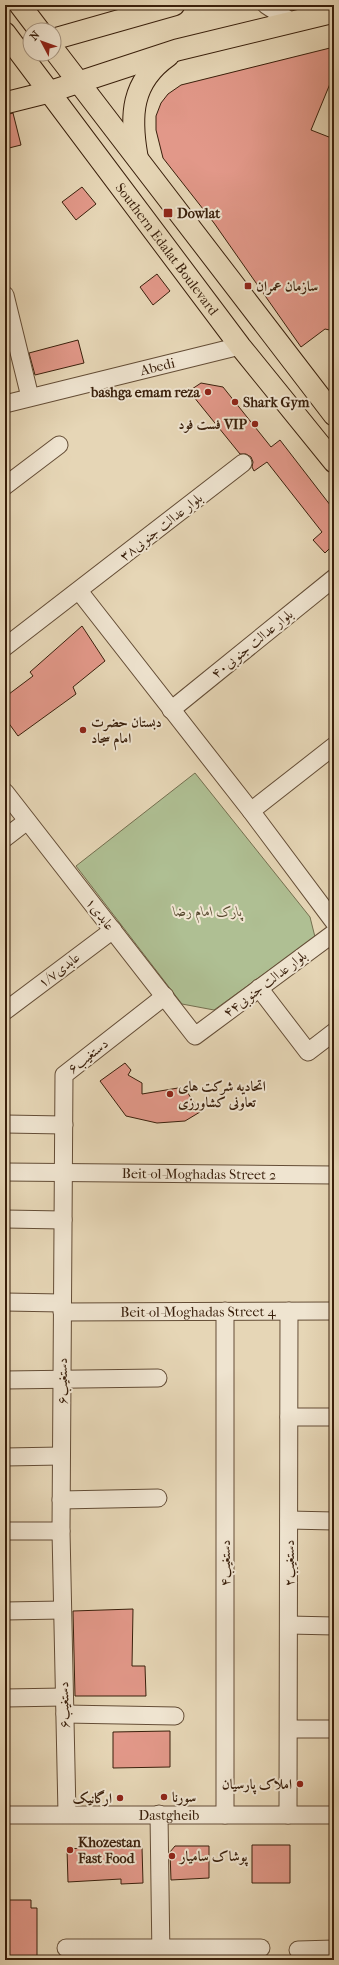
<svg xmlns="http://www.w3.org/2000/svg" width="339" height="1965" viewBox="0 0 339 1965" font-family="'IM FELL French Canon',Amiri,serif">
  <rect width="100%" height="100%" fill="#e6d6b6"/>
  <filter id="stains"><feTurbulence type="fractalNoise" baseFrequency=".005" numOctaves="4"/><feColorMatrix values="0 0 0 0 .2 0 0 0 0 .09 0 0 0 0 .02 0 0 0 .5 -.17"/></filter>
  <radialGradient id="worn" r=".72"><stop offset=".6" stop-color="#630" stop-opacity="0"/><stop offset="1" stop-color="#630" stop-opacity=".3"/></radialGradient>
  <!-- green -->
  <path fill="#afbf93" stroke="#746f4f" d="M195,773L310,917L315,937L214,1010L182,1004L76,866Z"/>
  <!-- building -->
  <path fill="#e29889" stroke="#391f0b" d="M334,47V74L311,130L334,139V331L325,329L301,347L214,223L163,158L156,130V116L161,103L168,94L181,85Z
    M13,113L21,145L5,149V115Z
    M82,187L96,204L76,220L62,202Z
    M157,274L170,291L153,305L140,287Z
    M78,340L84,363L35,375L29,353Z
    M201,383L223,387L271,447L280,440L334,510V548L332,546L325,553L313,540L322,532L267,462L254,471L252,467L253,462L251,457L246,454H240L189,391Z
    M82,626L105,661L73,687L76,694L18,736L5,718V697L33,676L30,672Z
    M125,1063L131,1070L128,1075L142,1083V1094L184,1087L200,1112L185,1121L157,1123L126,1116L100,1081Z
    M133,1609L132,1666H145L146,1696H75L73,1611Z
    M170,1731V1767L113,1768V1732Z
    M252,1845H290V1883H252Z
    M175,1846H209V1878L171,1880L170,1852Z
    M102,1847H142L143,1883L121,1884V1879L68,1882L67,1849Z
    M5,1900H31V1908H37V1960H6Z"/>
  <g fill="none" stroke-linecap="round" stroke-linejoin="round">
    <defs>
      <g id="minor">
        <path d="M266,5L292,22"/>
        <path d="M5,295L30,397"/>
        <path id="s1" d="M5,404L240,346"/>
        <path d="M5,486L59,445"/>
        <path d="M79,591L251,811L334,922"/>
        <path d="M5,647L243,463"/>
        <path d="M171,710L334,578"/>
        <path d="M5,792L195,1036L334,933"/>
        <path d="M251,811L334,746"/>
        <path d="M5,838L27,821"/>
        <path d="M259,988L308,1052L334,1032"/>
        <path d="M5,1011L113,930"/>
        <path d="M5,1124L64,1125"/>
        <path id="s2" d="M5,1172L334,1175"/>
        <path d="M5,1219L63,1220"/>
        <path d="M5,1302L62,1303"/>
        <path id="s3" d="M62,1312L334,1311"/>
        <path d="M5,1380L158,1378"/>
        <path d="M289,1417H334"/>
        <path d="M5,1457L61,1456"/>
        <path d="M61,1500L158,1498"/>
        <path d="M289,1520L334,1521"/>
        <path d="M5,1531H61"/>
        <path d="M5,1611L62,1610"/>
        <path d="M289,1625L334,1626"/>
        <path d="M5,1698L64,1697"/>
        <path d="M65,1714L175,1716"/>
        <path d="M289,1729H334"/>
        <path d="M67,1814L61,1531L64,1075L165,996"/>
        <path d="M159,1814L161,1960"/>
        <path id="s4" d="M5,1815H334"/>
        <path d="M225,1815V1311"/>
        <path d="M288,1815L289,1311"/>
        <path d="M66,1948H261"/>
        <path d="M298,1950L334,1949"/>
      </g>
      <g id="major">
        <path d="M20,5L39,30"/>
        <path id="s5" d="M5,33L240,346L334,462"/>
        <path d="M54,39L174,5"/>
        <path d="M54,50L334,415"/>
        <path d="M5,103L49,92L177,50L334,12"/>
        <path d="M137,156C130,116 131,82 168,56"/>
      </g>
    </defs>
    <!-- minor casing -->
    <use href="#minor" stroke="#644d36" stroke-width="19"/>
    <!-- major casing -->
    <use href="#major" stroke="#391f0b" stroke-width="23"/>
    <!-- minor -->
    <use href="#minor" stroke="#efe4d0" stroke-width="17"/>
    <!-- major -->
    <use href="#major" stroke="#e6d6b6" stroke-width="21"/>
  </g>
  <!-- markers -->
  <g fill="#8f2418" stroke="#efe4d0" stroke-width="1.5">
    <rect x="163" y="208" width="10" height="10" rx="2"/>
    <rect x="244" y="282" width="8" height="8" rx="2"/>
    <circle cx="208" cy="392" r="4"/>
    <circle cx="235" cy="402" r="4"/>
    <circle cx="255" cy="424" r="4"/>
    <circle cx="83" cy="730" r="4"/>
    <circle cx="170" cy="1094" r="4"/>
    <circle cx="300" cy="1784" r="4"/>
    <circle cx="164" cy="1797" r="4"/>
    <circle cx="120" cy="1798" r="4"/>
    <circle cx="70" cy="1850" r="4"/>
    <circle cx="172" cy="1856" r="4"/>
  </g>
  <g text-anchor="middle" dominant-baseline="central" stroke-width="4" stroke-linejoin="round" paint-order="stroke">
    <!-- poi labels -->
    <g font-size="14" font-weight="bold" fill="#391f0b" stroke="#efe4d0" text-anchor="start">
      <text x="177" y="213">Dowlat</text>
      <text x="256" y="286">سازمان عمران</text>
      <text x="200" y="392" text-anchor="end">bashga emam reza</text>
      <text x="243" y="402">Shark Gym</text>
      <text x="247" y="424" text-anchor="end">فست فود VIP</text>
      <text x="91" y="722">دبستان حضرت<tspan x="91" dy="16">امام سجاد</tspan></text>
      <text x="178" y="1086">اتحادیه شرکت های<tspan x="178" dy="16">تعاونی کشاورزی</tspan></text>
      <text x="292" y="1784" text-anchor="end">املاک پارسیان</text>
      <text x="172" y="1797">سورنا</text>
      <text x="112" y="1798" text-anchor="end">ارگانیک</text>
      <text x="78" y="1842">Khozestan<tspan x="78" dy="16">Fast Food</tspan></text>
      <text x="180" y="1856">پوشاک سامیار</text>
    </g>
    <!-- street labels -->
    <g font-size="14" fill="#391f0b" stroke="#efe4d0">
      <text stroke="none"><textPath href="#s5" startOffset="270">Southern Edalat Boulevard</textPath></text>
      <text stroke="none"><textPath href="#s1" startOffset="157">Abedi</textPath></text>
      <text transform="translate(161 527) rotate(-38)">بلوار عدالت جنوبی۳۸</text>
      <text transform="translate(252 644) rotate(-39)">بلوار عدالت جنوبی۴۰</text>
      <text transform="translate(100 914) rotate(52)">۱عابدی</text>
      <text transform="translate(59 970) rotate(-37)">عابدی۱/۷</text>
      <text transform="translate(265 984) rotate(-37)">بلوار عدالت جنوبی۴۴</text>
      <text transform="translate(88 1056) rotate(-38)">دستغیب۶</text>
      <text stroke="none"><textPath href="#s2" startOffset="194">Beit-ol-Moghadas Street 2</textPath></text>
      <text stroke="none"><textPath href="#s3" startOffset="136">Beit-ol-Moghadas Street 4</textPath></text>
      <text transform="translate(62 1381) rotate(-90)">دستغیب۶</text>
      <text transform="translate(225 1563) rotate(-90)">دستغیب۴</text>
      <text transform="translate(289 1563) rotate(-90)">۲دستغیب</text>
      <text transform="translate(64 1705) rotate(-91)">دستغیب۶</text>
      <text stroke="none"><textPath href="#s4" startOffset="164">Dastgheib</textPath></text>
    </g>
    <!-- park labels -->
    <g font-size="14" font-style="italic" fill="#56472d" stroke="#efe4d0">
      <text x="208" y="911">پارک امام رضا</text>
    </g>
  </g>
  <!-- margin -->
  <rect width="339" height="1965" fill="none" stroke="#e6d6b6" stroke-width="20"/>
  <rect x="6" y="6" width="327" height="1953" fill="none" stroke="#391f0b" stroke-width="2"/>
  <rect x="10" y="10" width="319" height="1945" fill="none" stroke="#391f0b"/>
  <!-- north arrow -->
  <g transform="translate(42 42) rotate(311)"><circle r="19" fill="#efe4d0" stroke="#a69581"/>
  <path d="M0-3L7 15L0 10L-7 15Z" fill="#8f2418"/>
  <text y="-6" font-size="11" font-weight="bold" text-anchor="middle" fill="#391f0b">N</text>
  </g>
  <rect width="100%" height="100%" filter="url(#stains)"/>
  <rect width="100%" height="100%" fill="url(#worn)"/>
</svg>
